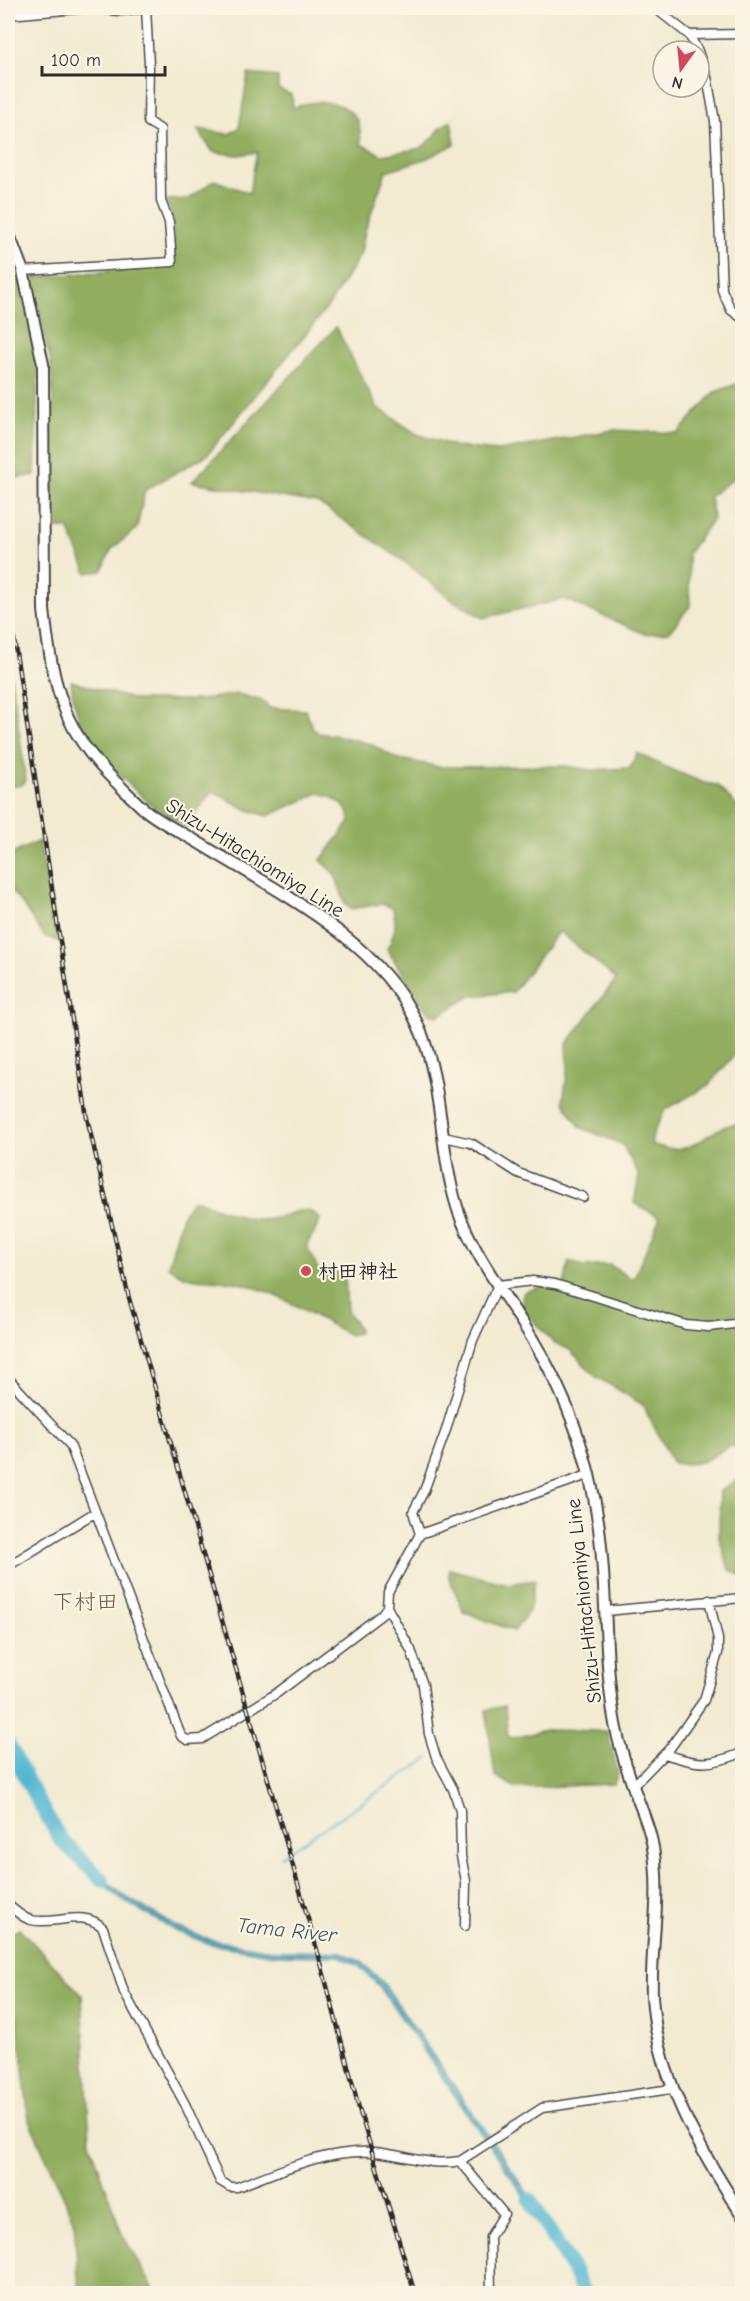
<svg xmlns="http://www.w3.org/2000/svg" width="750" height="2301" viewBox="0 0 750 2301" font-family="'Comic Neue','Klee One',sans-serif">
  <rect width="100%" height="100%" fill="#fcf5e5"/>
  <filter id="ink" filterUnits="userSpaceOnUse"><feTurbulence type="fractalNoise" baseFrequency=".0167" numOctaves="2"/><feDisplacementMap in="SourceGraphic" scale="12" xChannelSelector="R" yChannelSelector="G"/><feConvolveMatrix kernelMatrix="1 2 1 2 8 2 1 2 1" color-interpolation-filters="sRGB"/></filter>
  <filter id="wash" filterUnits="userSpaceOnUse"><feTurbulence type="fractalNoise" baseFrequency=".008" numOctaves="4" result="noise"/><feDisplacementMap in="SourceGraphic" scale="24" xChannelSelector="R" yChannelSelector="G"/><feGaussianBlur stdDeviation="1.35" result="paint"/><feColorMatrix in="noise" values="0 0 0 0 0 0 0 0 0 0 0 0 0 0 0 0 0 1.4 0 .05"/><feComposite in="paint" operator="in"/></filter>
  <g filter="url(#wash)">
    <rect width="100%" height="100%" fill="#f2ebd2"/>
    <!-- forest -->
    <path fill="#92ae60" stroke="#5e6c46" stroke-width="1.5" d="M248,74L278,77V89L292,95L293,108C313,99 344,98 357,120C361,126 360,137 361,144L382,155L421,148L434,137L441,127L451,121L455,144L425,159L386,171L365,231L361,253L330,304L207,455L145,490L137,528L111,550L102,571L87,573L68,528H53L51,448L53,390L50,359L31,278L174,265L173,223L166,200L189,199L214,180L249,193L257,152L238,155L213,152L197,129L229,134L239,128Z
      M8,270L19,275L38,366L35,475L8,479Z
      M336,327L377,407L417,434L457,447L499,451L613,430L678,433L715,392L742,382V472L710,496L713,519L688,553L690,606L669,632L645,634L564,599L483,618L452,600L405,562L318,503L192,482Z
      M8,654L26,780L22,785L8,787Z
      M71,681L135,700H198L238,694L264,701L269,708L305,710L313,728L318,733L339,736L371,744L395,758L440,767L565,766L591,770L630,768L637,753L661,765L704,783L717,785L742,812V1026L739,1028L742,1036V1046L709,1085L665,1110L654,1132L651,1144C701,1162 702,1125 742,1123V1181L739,1195L742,1196V1448L729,1446C709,1460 698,1467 673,1463L642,1404L595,1376L570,1350L553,1342L523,1310L522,1298L524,1292L544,1286L563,1290L569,1261L584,1267L610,1265L633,1280L660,1217L634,1203L639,1175L622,1144L581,1128L563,1102L568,1067L567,1044L616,979L559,931L513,992L471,996L438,1016L427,1012L387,949C395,934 397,925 393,908L381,904L351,909L346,905L335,875L321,860L350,822L349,814L342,804L331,797L319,793L268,816L248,810L214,792L209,795L186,826L150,804L114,770L80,722L73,698Z
      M39,841L58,941L44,936L23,905L8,887V856Z
      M199,1200C216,1209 252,1223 272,1219C287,1216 308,1202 320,1219C318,1229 310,1236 307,1246L318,1270L345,1273L347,1311L358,1327L359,1333L349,1335C316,1317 271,1288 234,1282C212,1279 185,1283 168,1266L182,1216L192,1201Z
      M742,1477V1577L729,1569L719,1537L720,1491Z
      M449,1569L508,1584L535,1580L529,1611L514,1631L464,1612L449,1578Z
      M505,1706L508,1737L514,1738L545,1730L607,1731L618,1773L614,1784L516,1788L495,1776L486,1710Z
      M20,1929L82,1995L90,2142L122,2234L156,2293H79L74,2220L29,2120L17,2018L8,2011V1934Z"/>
    <!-- water -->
    <path fill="#55b8d3" stroke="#40727f" stroke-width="1.5" d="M90,1867L124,1896L179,1928L211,1940L277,1951L341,1952L362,1962L384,1984L542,2214L538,2216L380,1987L359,1966L340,1956L276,1955L210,1944L178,1932L122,1900L87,1870Z"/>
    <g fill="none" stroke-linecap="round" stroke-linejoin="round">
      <!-- stream -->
      <path stroke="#55b8d3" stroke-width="2" d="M280,1857L429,1758"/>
      <!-- river -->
      <path stroke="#55b8d3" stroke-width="15" d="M8,1744L39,1803L61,1840L102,1880
        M530,2200L573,2270L584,2294"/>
    </g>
  </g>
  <g filter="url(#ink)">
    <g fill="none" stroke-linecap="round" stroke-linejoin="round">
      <defs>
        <path id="minor" d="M655,8L689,35L698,51
          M8,15L89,8L119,11L146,8
          M689,35L742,34
          M699,54L707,77L715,121L722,290L731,310L742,318
          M23,271L172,262L169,222L161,201L160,129L148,122L149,65L146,8
          M444,1137L471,1143L518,1173L583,1197
          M8,1378L70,1445L181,1736L187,1740L202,1739L277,1693L381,1615L387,1607
          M420,1534L413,1512L424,1491L446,1430L473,1340L498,1285L533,1281L555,1284L686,1325L709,1327L742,1323
          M8,1566L94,1513
          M606,1611L742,1598
          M665,1754C698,1765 709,1766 742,1753
          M633,1786L671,1747L704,1700L718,1653V1639L709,1600
          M8,1905C15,1910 22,1918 31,1920C55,1926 84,1908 103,1928L124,1992L185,2104L220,2181L230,2187H237C280,2171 326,2149 374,2152C403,2154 430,2167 460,2161L542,2108L671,2089
          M465,1926L466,1881L461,1856L460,1810L453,1789L436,1757L429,1734L423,1685L411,1650L387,1607L388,1592L420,1534L588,1475
          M460,2161L504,2214L490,2237L491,2294"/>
        <path id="major" d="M8,232L23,271L43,364L44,610C48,646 53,683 68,717C79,742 98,765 118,784C126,792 135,801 144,809C161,823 181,832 199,843C275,890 378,939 417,1023C446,1085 437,1158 462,1221C480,1264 509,1300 533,1340C567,1396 589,1457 598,1521C608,1588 603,1658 615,1724C619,1745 626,1766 633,1786C640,1807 650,1826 653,1848C662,1896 650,1947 652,1996C657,2079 699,2147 742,2215"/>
      </defs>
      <!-- minor casing -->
      <use href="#minor" stroke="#494844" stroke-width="11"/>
      <!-- major casing -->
      <use href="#major" stroke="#494844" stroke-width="14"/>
      <!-- minor -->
      <use href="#minor" stroke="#fff" stroke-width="8"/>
      <!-- major -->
      <use href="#major" stroke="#fff" stroke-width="10"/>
      <defs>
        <path id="rail" d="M8,600L87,1118L129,1298L322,1967L360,2112L415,2294"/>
      </defs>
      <!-- rail casing -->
      <use href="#rail" stroke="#2b2b2b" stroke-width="4.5"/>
      <!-- rail -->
      <use href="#rail" stroke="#fcf5e5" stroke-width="2" stroke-dasharray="7" stroke-linecap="butt"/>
    </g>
  </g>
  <!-- markers -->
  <circle fill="#d1495b" stroke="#fcf5e5" stroke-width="2" cx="306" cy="1271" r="6"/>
  <g text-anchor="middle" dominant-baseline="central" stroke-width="4.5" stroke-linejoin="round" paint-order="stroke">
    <!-- street labels -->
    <g font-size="20" fill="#2b2b2b" stroke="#fcf5e5">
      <text transform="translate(255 858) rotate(32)">Shizu-Hitachiomiya Line</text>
      <text transform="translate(584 1601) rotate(-96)">Shizu-Hitachiomiya Line</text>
    </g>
    <!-- poi labels -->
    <g font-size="20" font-weight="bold" fill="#2b2b2b" stroke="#fcf5e5" text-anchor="start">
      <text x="318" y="1271">村田神社</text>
    </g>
    <!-- water labels -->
    <g font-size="21" font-style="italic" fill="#3a5c66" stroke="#fcf5e5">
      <text transform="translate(287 1930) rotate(6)">Tama River</text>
    </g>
    <!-- quarter labels -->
    <g font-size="22" fill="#695942" stroke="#fcf5e5">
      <text x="85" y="1602">下村田</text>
    </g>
  </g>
  <!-- margin -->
  <rect width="750" height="2301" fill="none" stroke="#fcf5e5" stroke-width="30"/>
  <!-- north arrow -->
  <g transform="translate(681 69) rotate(195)"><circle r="28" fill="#fcf5e5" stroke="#a8a49b" stroke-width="1.5"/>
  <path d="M0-4.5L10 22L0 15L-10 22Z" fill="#d1495b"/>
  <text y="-9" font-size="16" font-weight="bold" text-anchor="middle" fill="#2b2b2b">N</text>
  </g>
  <!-- scale -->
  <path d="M42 66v9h123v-9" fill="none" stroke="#2b2b2b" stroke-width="3"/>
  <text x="51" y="66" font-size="18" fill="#2b2b2b" stroke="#fcf5e5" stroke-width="4.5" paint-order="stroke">100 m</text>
</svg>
